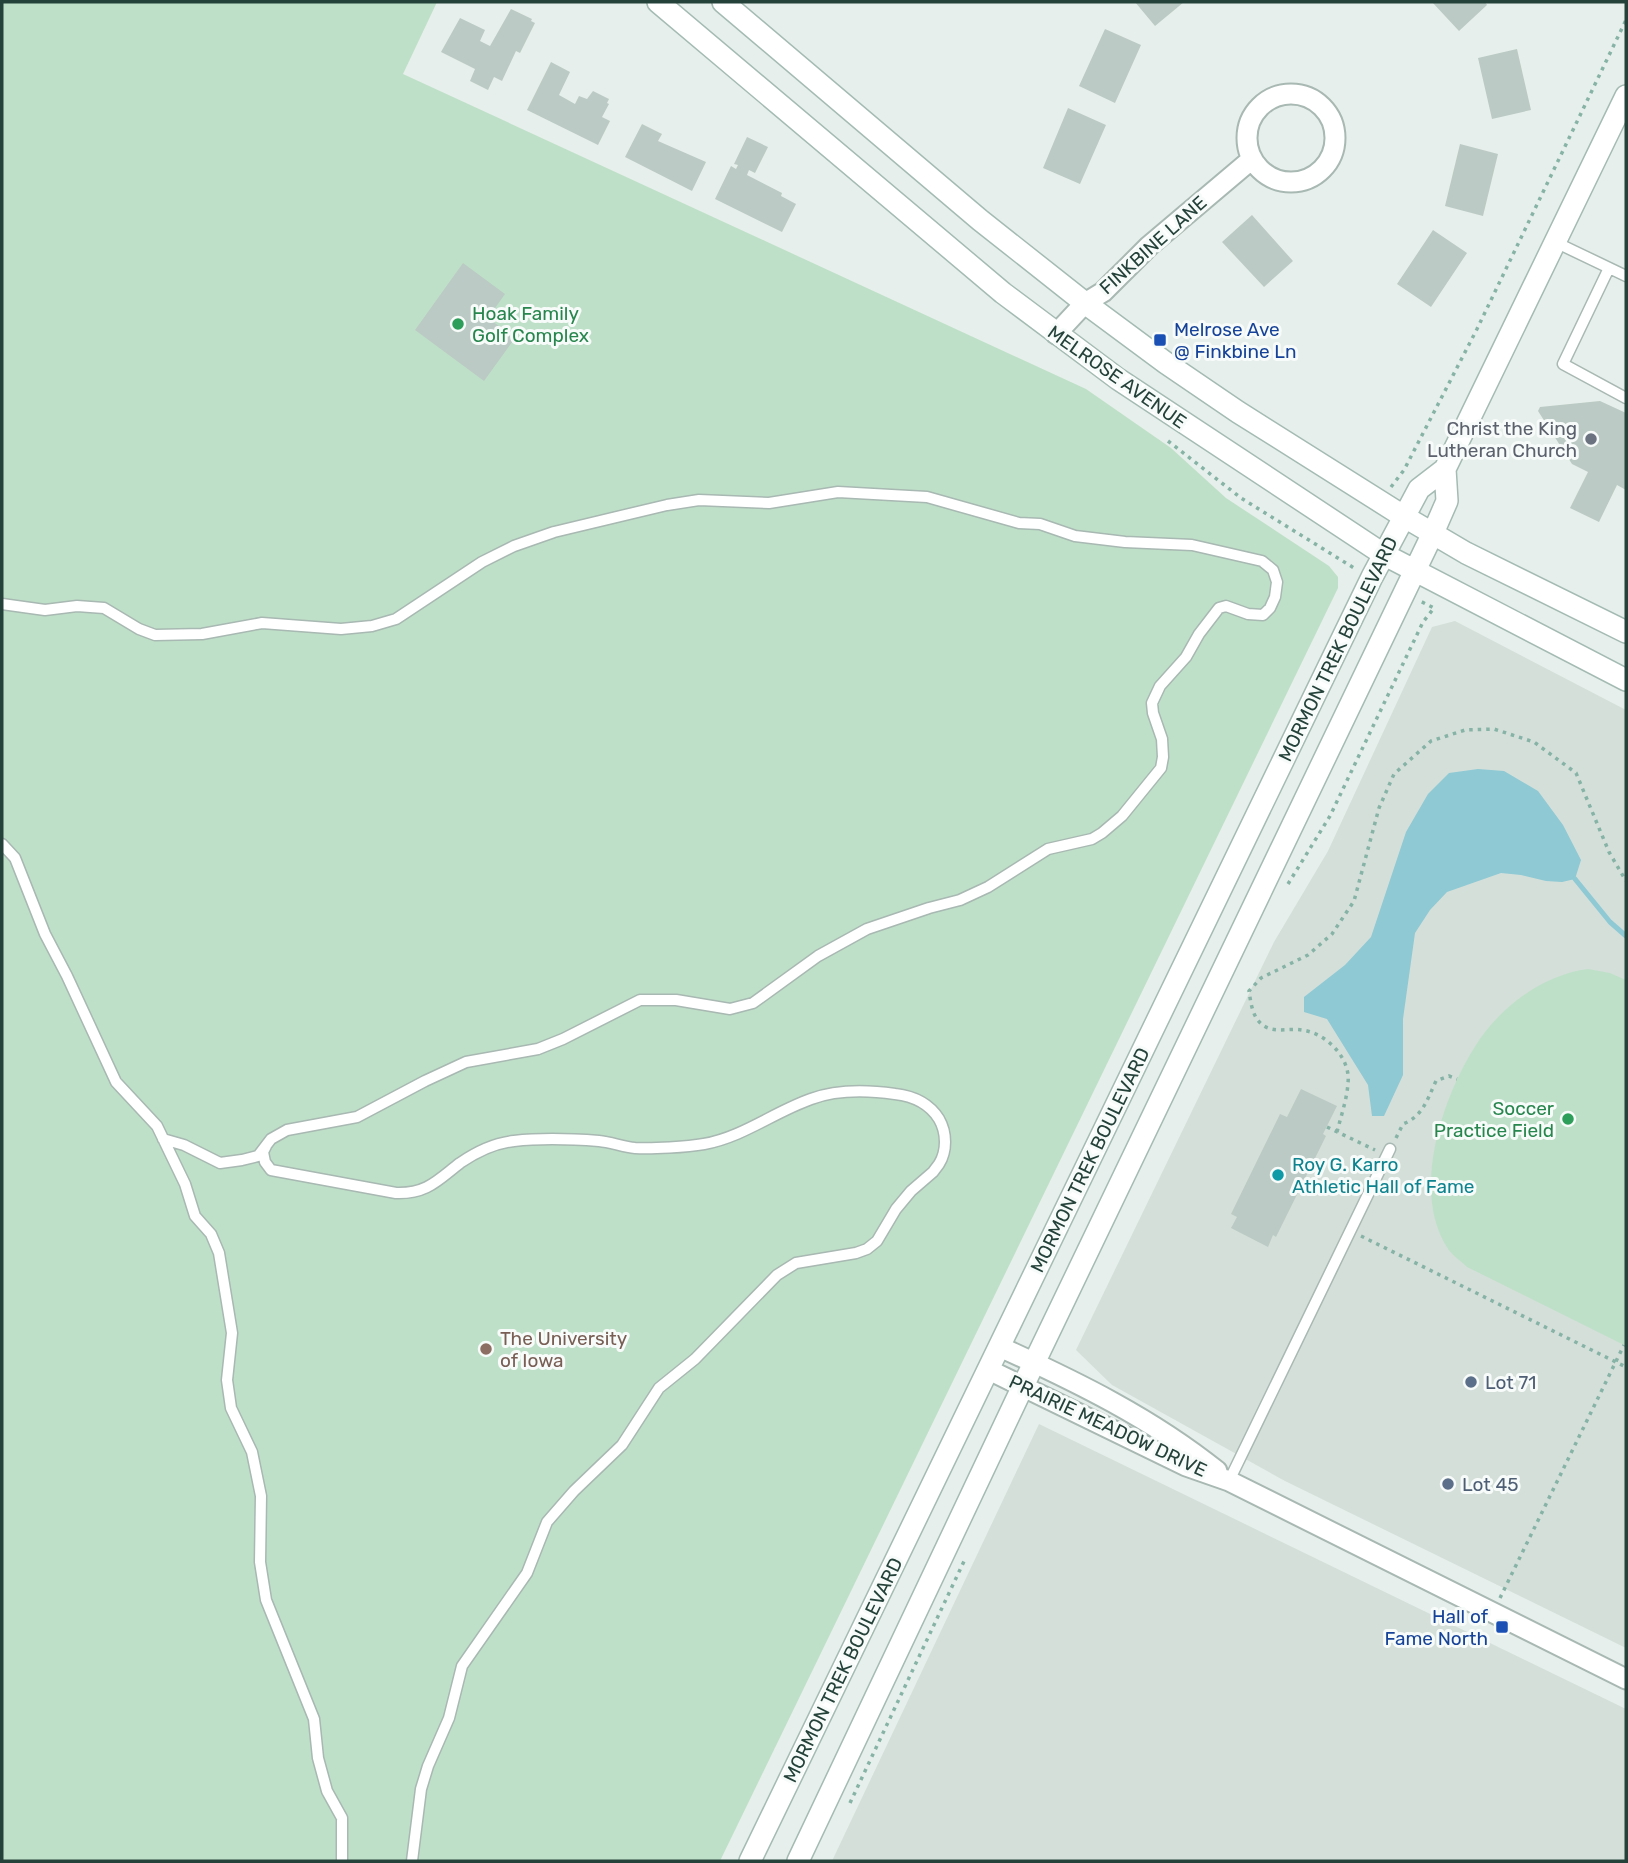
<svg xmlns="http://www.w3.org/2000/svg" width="1628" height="1863" viewBox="0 0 1628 1863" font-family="Rubik,sans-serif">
  <rect width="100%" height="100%" fill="#e6efeb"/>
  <!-- built -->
  <path fill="#d4dfda" d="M1455,621L1626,710V1648L1285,1481L1112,1385L1076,1350L1274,942L1328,851L1432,627Z
    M1039,1424L1626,1709V1861H832Z"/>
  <!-- green -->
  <path fill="#bfe0c8" d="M2,2H437L403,74L1086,389L1171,448L1226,498L1329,566L1338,577V588L720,1861H2Z
    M1588,969L1610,973L1626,980V1346L1467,1267C1461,1261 1453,1256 1448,1249C1408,1189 1446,1084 1485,1032C1510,1000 1548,974 1588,969Z"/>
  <!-- water -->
  <path fill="#8ec9d4" d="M1478,769L1504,771L1538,791L1563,825L1581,860L1575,879L1562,882L1546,881L1521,875L1501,873L1447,892L1430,910L1415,933L1403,1019V1075L1384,1116H1372L1368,1085L1327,1019L1304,1012V997L1345,965L1371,937L1406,832L1428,794L1449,773Z"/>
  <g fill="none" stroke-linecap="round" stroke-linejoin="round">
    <!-- stream -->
    <path stroke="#8ec9d4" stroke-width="5" d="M1575,879L1610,922L1626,936"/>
  </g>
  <!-- building -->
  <path fill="#bbcac4" d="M1135,2H1184L1155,26Z
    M1432,2H1485L1487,5L1459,31Z
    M511,9L532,19L531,21L535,23L520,53L516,51L502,81L494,77L488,90L470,81L475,69L441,52L460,18L485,30L480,41L490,46Z
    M1105,29L1141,45L1115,103L1079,86Z
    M1517,49L1531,110L1492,119L1478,58Z
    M551,62L570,72L559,95L575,104L579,96L587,99L593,91L609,99L607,103L609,104L602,117L610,121L598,145L527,110Z
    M1068,108L1106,125L1080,184L1043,168Z
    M642,124L662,134L658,141L706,162L692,191L625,157Z
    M747,137L768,147L755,173L749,170L747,175L782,193L781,196L796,204L782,232L715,199L731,166L736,169L738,165L734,164Z
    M1460,144L1498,154L1483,216L1445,206Z
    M1252,215L1293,261L1264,287L1222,242Z
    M1433,230L1467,253L1431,307L1397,284Z
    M463,263L505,294L488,318L515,338L484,381L415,330Z
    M1600,401L1626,413V490L1617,485L1599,522L1570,508L1588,472L1572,464L1538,411L1540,407Z
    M1301,1089L1337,1106L1323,1134L1326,1136L1276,1237L1273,1235L1268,1247L1231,1228L1237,1217L1231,1214L1280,1114L1287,1117Z"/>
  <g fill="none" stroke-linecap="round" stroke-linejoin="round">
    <defs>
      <path id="lane" d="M1555,242L1626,276
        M1609,268L1563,364L1626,398
        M2,604L45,610L77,606L104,608L139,629L155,635L202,634L262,623L341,629L372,626L396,619L482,562L514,546L554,532L667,505L699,500L769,503L838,492L927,497L1019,523L1040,524L1075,536L1125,542L1192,545L1262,561L1273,570L1277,582L1275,597L1270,608L1263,615L1248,614L1226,606L1219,608L1199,634L1186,657L1160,686L1152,703L1153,713L1162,739L1163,757L1161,768L1122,816L1102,833L1092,839L1048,849L988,887L960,900L929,908L867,929L818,956L753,1003L730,1009L676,1000H640L563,1039L538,1049L466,1062L425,1081L357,1117L287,1130L271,1139L258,1156L242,1160L220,1163L184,1145L163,1139
        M2,844L15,858L45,934L67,976L116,1082L157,1126L185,1184L195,1216L211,1234L219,1253L232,1333L227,1380L231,1408L252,1452L261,1496L260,1562L266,1600L314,1719L318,1758L327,1791L342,1818V1861
        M266,1146L263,1152L265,1162L271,1170L396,1193C427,1194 438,1180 460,1163C476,1152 495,1143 514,1141C541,1138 572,1139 599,1141C611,1142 623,1147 635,1148C652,1149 687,1147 704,1144C743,1137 774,1112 811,1099C838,1089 867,1090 895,1094C913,1096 929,1103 939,1119C947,1133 947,1151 939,1164L933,1172L911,1191L896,1209L877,1241L867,1249L856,1253L796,1263L777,1275L695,1359L659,1388L622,1445L574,1491L547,1522L527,1573L462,1666L449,1718L428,1766L421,1789L412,1861
        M1229,1481L1390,1149"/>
      <path id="street" d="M1247 138a44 44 0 1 1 88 0a44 44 0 1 1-88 0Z
        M1056,334L1085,303L1103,292L1149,246L1252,159
        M1000,1347C1077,1382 1151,1418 1217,1471
        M989,1370L1186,1466L1229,1481L1626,1679"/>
      <path id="secondary" d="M658,2L1003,293L1118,379L1383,554L1626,680
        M723,2L980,220L1085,303L1166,363L1238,412L1403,516L1466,553L1626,632
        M750,1861L1372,577L1419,489L1445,469L1626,96
        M798,1861L1023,1386L1433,533L1447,501L1445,469"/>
    </defs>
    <!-- lane casing -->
    <use href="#lane" stroke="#a8b8b2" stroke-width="13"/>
    <!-- street casing -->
    <use href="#street" stroke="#a8b8b2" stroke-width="23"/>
    <!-- secondary casing -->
    <use href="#secondary" stroke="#a4bbb3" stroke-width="24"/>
    <!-- path -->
    <path stroke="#86b3a5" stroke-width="3.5" stroke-dasharray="3.5 5" stroke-linecap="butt" d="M1168,441L1241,498L1354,568
      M1391,487L1404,470L1477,329L1626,20
      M1288,884L1330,816L1423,622L1434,608L1420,601
      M1327,1127L1375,1150
      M1337,1132C1341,1116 1347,1099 1348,1083C1351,1058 1326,1033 1302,1030C1290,1028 1275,1033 1264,1026C1252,1018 1251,1003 1249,991L1261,978L1308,955L1332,934L1354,901L1379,808L1394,774L1431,741L1465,730L1494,729L1534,742L1576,773L1609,852L1626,881
      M1396,1138L1403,1124C1423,1116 1427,1100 1436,1081L1449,1076L1457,1079
      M1361,1236L1626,1367
      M1500,1598L1624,1345
      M850,1803L966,1557"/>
    <!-- lane -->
    <use href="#lane" stroke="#fff" stroke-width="10"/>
    <!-- street -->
    <use href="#street" stroke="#fff" stroke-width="19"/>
    <!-- secondary -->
    <use href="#secondary" stroke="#fff" stroke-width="21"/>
  </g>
  <!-- markers -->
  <g fill="#2e9e5b" stroke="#f7fbf9" stroke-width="2.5">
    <circle cx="458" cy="324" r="7"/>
    <circle cx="1568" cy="1119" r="7"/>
  </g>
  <g fill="#1a4fb4" stroke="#f7fbf9" stroke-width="2.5">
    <rect x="1153" y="333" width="14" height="14" rx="3.5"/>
    <rect x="1495" y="1620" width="14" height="14" rx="3.5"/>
  </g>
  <circle fill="#6b7280" stroke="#f7fbf9" stroke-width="2.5" cx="1591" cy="439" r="7"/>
  <circle fill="#0f9aa8" stroke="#f7fbf9" stroke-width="2.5" cx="1278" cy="1175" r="7"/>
  <circle fill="#8d6e63" stroke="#f7fbf9" stroke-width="2.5" cx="486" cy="1349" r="7"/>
  <g fill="#5c6f8a" stroke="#f7fbf9" stroke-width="2.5">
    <circle cx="1471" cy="1382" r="7"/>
    <circle cx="1448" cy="1484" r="7"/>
  </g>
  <g text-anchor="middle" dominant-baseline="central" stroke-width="6" stroke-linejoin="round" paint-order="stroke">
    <!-- street labels -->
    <g font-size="19" fill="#24423a" stroke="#f7fbf9">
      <text transform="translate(1153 245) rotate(-42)">FINKBINE LANE</text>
      <text transform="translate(1117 377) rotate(35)">MELROSE AVENUE</text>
      <text transform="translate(1338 649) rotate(-64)">MORMON TREK BOULEVARD</text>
      <text transform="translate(1090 1160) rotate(-64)">MORMON TREK BOULEVARD</text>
      <text transform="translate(1108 1426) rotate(25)">PRAIRIE MEADOW DRIVE</text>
      <text transform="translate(843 1670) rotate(-64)">MORMON TREK BOULEVARD</text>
    </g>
    <!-- leisure labels -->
    <g font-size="19" fill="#27864d" stroke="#f7fbf9" text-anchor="start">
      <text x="472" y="313">Hoak Family<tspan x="472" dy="22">Golf Complex</tspan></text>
      <text x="1554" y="1108" text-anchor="end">Soccer<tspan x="1554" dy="22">Practice Field</tspan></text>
    </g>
    <!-- transit labels -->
    <g font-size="19" fill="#164399" stroke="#f7fbf9" text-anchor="start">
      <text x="1174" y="329">Melrose Ave<tspan x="1174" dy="22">@ Finkbine Ln</tspan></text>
      <text x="1488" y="1616" text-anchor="end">Hall of<tspan x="1488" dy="22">Fame North</tspan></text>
    </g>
    <!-- worship labels -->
    <g font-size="19" fill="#5b616d" stroke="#f7fbf9" text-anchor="end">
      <text x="1577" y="428">Christ the King<tspan x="1577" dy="22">Lutheran Church</tspan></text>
    </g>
    <!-- culture labels -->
    <g font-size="19" fill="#0d838f" stroke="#f7fbf9" text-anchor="start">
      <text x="1292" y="1164">Roy G. Karro<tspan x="1292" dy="22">Athletic Hall of Fame</tspan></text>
    </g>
    <!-- education labels -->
    <g font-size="19" fill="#785e54" stroke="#f7fbf9" text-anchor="start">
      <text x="500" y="1338">The University<tspan x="500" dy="22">of Iowa</tspan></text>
    </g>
    <!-- service labels -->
    <g font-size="19" fill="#4e5e75" stroke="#f7fbf9" text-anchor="start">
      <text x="1485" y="1382">Lot 71</text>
      <text x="1462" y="1484">Lot 45</text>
    </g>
  </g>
  <!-- border -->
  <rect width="1628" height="1863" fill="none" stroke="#24423a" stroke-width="7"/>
</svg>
